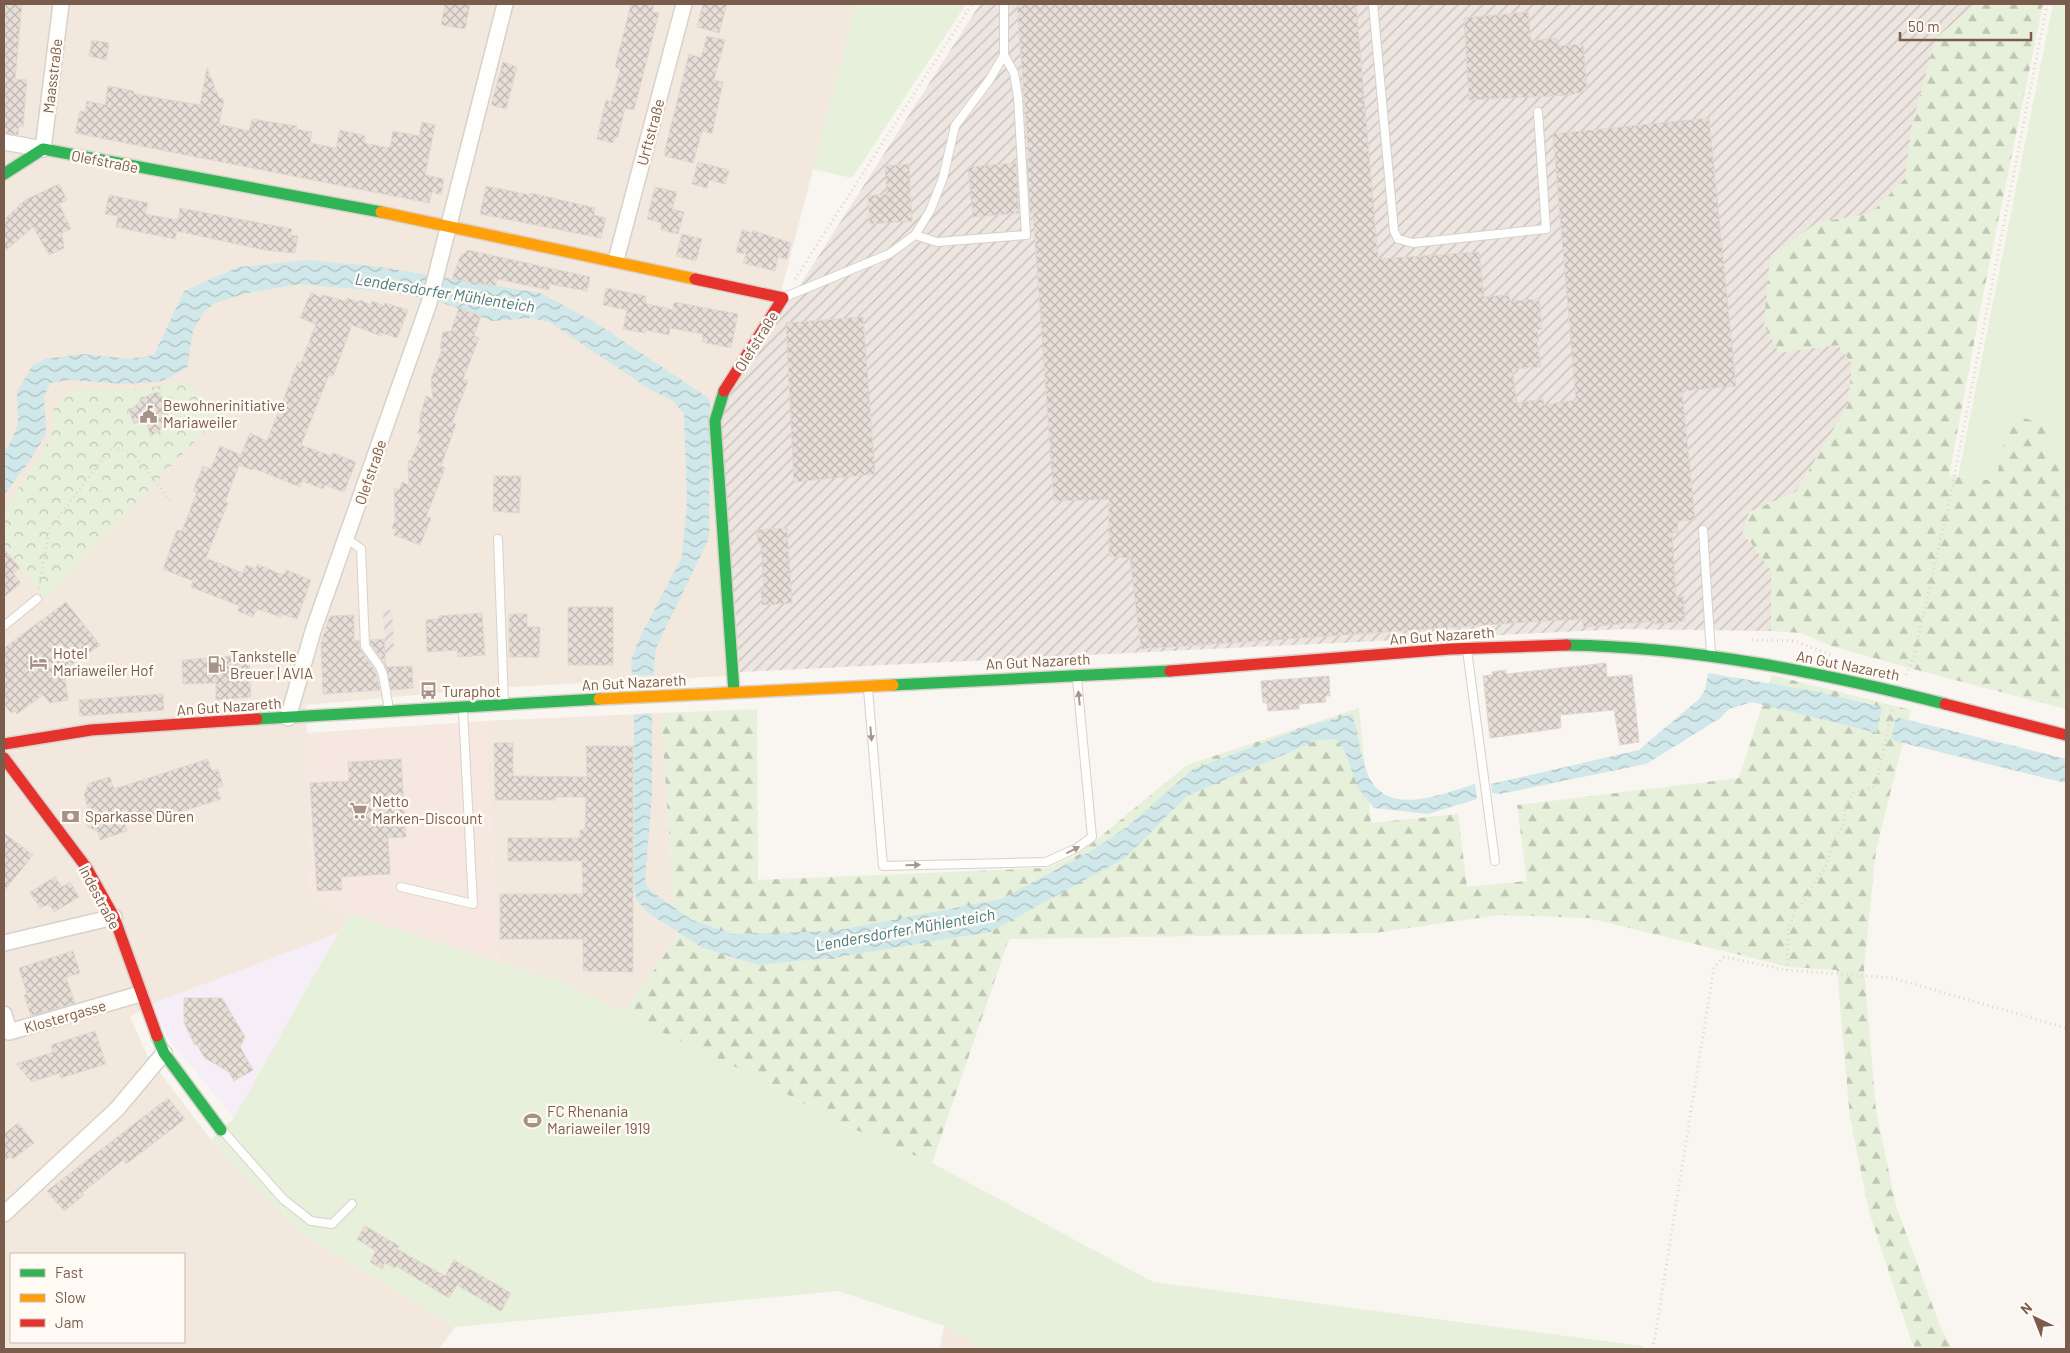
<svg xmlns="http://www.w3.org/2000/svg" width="2070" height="1353" viewBox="0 0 2070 1353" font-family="Barlow,sans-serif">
  <defs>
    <pattern id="industrial-furrows" width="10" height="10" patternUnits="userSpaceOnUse" patternTransform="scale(1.25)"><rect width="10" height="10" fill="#ede5e0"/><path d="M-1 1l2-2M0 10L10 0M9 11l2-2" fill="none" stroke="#c5bdb8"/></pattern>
    <pattern id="forest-firs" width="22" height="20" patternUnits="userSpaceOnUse" patternTransform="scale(1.25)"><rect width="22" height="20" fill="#e7f0db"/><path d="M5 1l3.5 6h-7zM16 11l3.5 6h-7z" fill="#c0c6b4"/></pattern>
    <pattern id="park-crowns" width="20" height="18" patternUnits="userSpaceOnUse" patternTransform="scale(1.25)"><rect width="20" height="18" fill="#e7f0db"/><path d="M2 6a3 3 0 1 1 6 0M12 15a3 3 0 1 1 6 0" fill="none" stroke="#c0c6b4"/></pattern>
    <pattern id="water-waves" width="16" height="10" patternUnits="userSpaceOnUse" patternTransform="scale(1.25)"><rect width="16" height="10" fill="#d0e8ea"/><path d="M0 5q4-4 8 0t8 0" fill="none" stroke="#aebfc0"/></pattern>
    <pattern id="building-cross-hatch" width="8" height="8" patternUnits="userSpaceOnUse" patternTransform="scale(1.25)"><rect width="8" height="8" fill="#e6ded7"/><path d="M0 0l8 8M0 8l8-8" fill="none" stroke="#bfb7b1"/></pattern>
  </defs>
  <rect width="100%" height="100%" fill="#f9f5f0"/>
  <!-- residential -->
  <path fill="#f2e8de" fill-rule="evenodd" d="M4,4H856L781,292L726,676L490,688L306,705L311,896L349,914L339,933L152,1004L130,1017L147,1055L211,1140L300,1232L455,1327L439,1349H4ZM11,1254H184V1342H11Z
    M661,713L676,938L624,1014L564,983L498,962L485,721Z
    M944,1326L986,1349H940Z"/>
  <!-- commercial -->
  <path fill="#f6e8e1" d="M485,721L498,962L349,914L311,896L306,733Z"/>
  <!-- industrial -->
  <path fill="url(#industrial-furrows)" d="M980,4H1976L1936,38L1912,125L1905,179L1870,214L1818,222L1838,345L1852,364L1848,405L1796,492L1749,512L1743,533L1771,570V631L1624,629L740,672L721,423L729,396Z
    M392,610L394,652L385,653L383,611Z"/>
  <!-- education -->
  <path fill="#f6eef6" d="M339,933L234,1118L171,1042L152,1004Z"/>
  <!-- grass -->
  <path fill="#e7f0db" d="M856,4H966L852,178L813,169Z
    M2053,4H2066V466L2048,462L2009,414L1997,481L1958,477Z
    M349,914L564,983L748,1073L839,1123L932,1163L1153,1282L1643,1346V1349H986L944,1326L838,1291L455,1327L300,1232L211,1140L234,1118Z"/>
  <!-- forest -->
  <path fill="url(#forest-firs)" d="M1976,4H2043L1983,295L1949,476L1996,481L2009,414L2052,426L2048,462L2066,466V709L1913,669L1828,645L1801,633L1771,631V570L1743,532L1749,512L1796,492L1848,405L1852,364L1838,345L1779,353L1764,324L1770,256L1818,222L1870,214L1905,179L1912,125L1936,38Z
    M1772,675L1911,710L1876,850L1864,968L1876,1110L1896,1206L1940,1326L1952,1349H1916L1911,1340L1869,1211L1850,1118L1837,970L1789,967L1588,918L1499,915L1375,933L1009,939L932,1163L838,1122L748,1073L624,1014L676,938L661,713L757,709L758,880L1047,868L1078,855L1187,765L1359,708L1371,823L1458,814L1467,887L1527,881L1517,805L1739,778Z"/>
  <!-- park -->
  <path fill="url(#park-crowns)" d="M180,380L224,411L45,598L4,545V517L8,506L51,437L54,408L71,390C107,390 145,393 180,380Z"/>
  <!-- water -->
  <path fill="url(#water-waves)" d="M307,260L374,266L541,293L596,323L710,399L709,538L656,648L653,675L632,676L631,661L640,637L682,557L687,502L684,414L673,401L651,390L549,322L531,318L492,321L440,302L399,293L301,284L243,294L215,303L203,313L193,331L187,368L162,381L125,384L68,380L50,383L44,397L46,434L29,462L4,495V452L11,442L18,423L17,392L32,366L45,359L83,354L130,359L154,355L184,291L238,267Z
    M1708,673L1819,692L1882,707L1877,733L1752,702L1729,709L1720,718L1646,764L1500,794L1492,793L1491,784L1639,750L1699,699L1705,690Z
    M647,713L652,715V794L645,882L651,891L692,920L733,934L834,931L1001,899L1093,850L1127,827L1193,769L1308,726L1352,714C1358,733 1361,763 1371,781C1392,816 1445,793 1475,784L1477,799L1428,814L1374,808L1358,788L1345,752L1336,739L1318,740L1187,796L1125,858L990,932L839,957L758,965L703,948L650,914L637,901L634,888V715Z
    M1896,717L2066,759V783L1891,740Z"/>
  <!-- building -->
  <path fill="url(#building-cross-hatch)" stroke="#e2d8d2" d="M4,4H22L15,79L27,80L23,127L19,126L18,135L4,133Z
    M445,4H470L465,29L441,25Z
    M631,4H654L652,12L659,13L634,110L625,108L618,137H615L613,143L597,139L606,100L611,102L616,85L620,69L615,67Z
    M703,4H727L719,33L697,27Z
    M1017,4H1356L1378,259L1479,252L1484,297L1509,295L1510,301L1539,299L1542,329L1537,330L1539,341L1537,342L1541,367L1512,369L1517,403L1543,399L1544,405L1576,400L1553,134L1709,118L1736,386L1682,391L1695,520L1677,521L1678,533H1672L1676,597L1683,596L1685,621L1655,624L1654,621L1584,627L1582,619L1543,621L1141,649L1130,558L1109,556V499L1054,501L1033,212H1030L1027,162H1029Z
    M1528,12L1531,41L1557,38L1558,46L1583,44L1587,90L1570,95L1469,100L1464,18Z
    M707,36L725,40L714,80L723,82L712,134L702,131L693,163L665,156V150L689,54L701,58Z
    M92,40L109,43L106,60L89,56Z
    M503,62L517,67L506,109L491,105Z
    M207,68L219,98L224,99L219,124L249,131L252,119L297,126L296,129L312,132L310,143L336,148L340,130L365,136L364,143L390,148L393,131L419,136L422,122L435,125L425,175L444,179L441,195L432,192L429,203L75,133L80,111L85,112L87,101L105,105L108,86L134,91V94L200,105Z
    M698,162L729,170L725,184L709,180L707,188L692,184Z
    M1016,163L1019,213L973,217L968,167Z
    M909,164L912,221L870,224L868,196L887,194L885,166Z
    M59,184L67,200L59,204L71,229L62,233L64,248L49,255L33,227L4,252V220L25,200Z
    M486,186L530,195L531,193L595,208L594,215L606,218L601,238L480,214Z
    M655,187L677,192L672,209L684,212L678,234L661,230L662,223L647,219Z
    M109,195L148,203L145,214L178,220L180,208L292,229L290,235L298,236L295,253L264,250L177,231L175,239L116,227L118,216L105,214Z
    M742,230L752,233V230L791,243L787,259L778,257L775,271L743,263L746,254L736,252Z
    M682,234L702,239L696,261L676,256Z
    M468,250L590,277L587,291L550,284L549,290L497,279L495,286L452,279L460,257Z
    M606,288L646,296L645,303L673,310L674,302L738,314L731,348L702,342L703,334L670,328L669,335L646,330L645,333L623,329L627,310L603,305Z
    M311,292L321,298L323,295L345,301L347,298L358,302L360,300L371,305L372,301L384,306L385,303L408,310L397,338L382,333L381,336L352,325L333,376L329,375L301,445L331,456L333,453L356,462L344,492L325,485L323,489L302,481L300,487L253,468L252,470L239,465L225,502L228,503L206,558L243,573L246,565L256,569L257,564L280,574H285L286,570L311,580L297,619L282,614L281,617L257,609L253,617L238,611L240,606L191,587L193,581L163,569L177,530L182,531L197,492L193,491L203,466L211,469L220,446L241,455L250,433L267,441L298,362L301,363L316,324L300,318Z
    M459,308L481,316L474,336L479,338L463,379L468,381L452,423L456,424L441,466L445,468L426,517L431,518L420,545L394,535L396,529L392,528L395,520L394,488L399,490L402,482L409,485L408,461L411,460L422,434H417L420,427V416L426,396L433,399L431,379L442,349L440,348L443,332L451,331Z
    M863,317L875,474L794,482L786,323Z
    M158,392L165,401L168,411L166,422L160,430L151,436L145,419L134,424L129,411L147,396Z
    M494,476H521L519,513L493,511Z
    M787,528L792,603L762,605L761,591L764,590L761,544H758L757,530Z
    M4,549L20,568L13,573L21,583L4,597Z
    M66,602L100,645L64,670L68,700L50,703L43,695L17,714L15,711L11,713L4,704V648Z
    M568,607H613V665H568Z
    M482,613L485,655L458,657L457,650L427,652L426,620L438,619L439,616Z
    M509,614H527V627H540L539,657H509Z
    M354,615V641L359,640L360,649L375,670L380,690L323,694L321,643L330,616Z
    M384,639L386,667L412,666L413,688L391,690L385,665L371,644L370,640Z
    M249,655L251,697L216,700V683L183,684L182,660Z
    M1606,663L1607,677L1632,675L1639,742L1620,745L1614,710L1560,715L1561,728L1490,738L1483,676L1493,675L1492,672L1506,670V674Z
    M1329,676L1330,696H1325L1326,702L1299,704V709L1268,711L1267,703H1263L1261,681Z
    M163,694L164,710L80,716L79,700Z
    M494,743H513V776L587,777L586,746H633V972L583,971V939H500V894H583L582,861H508V838H580V830H585L586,797H555L556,800H495Z
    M208,759L212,771L218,769L223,786L217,788L221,799L145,823L123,817L127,831L100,840L98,832L88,827L86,821L90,815L84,794L89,783L110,777L114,789Z
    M401,759L406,837L388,838L390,874L341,877L342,890L317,891L310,783L349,781L348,762Z
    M4,833L33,855L4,891Z
    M55,877L62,887L70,882L79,897L54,912L49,904L40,908L30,892Z
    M73,951L80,973L66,977L75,1003L31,1016L24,995L27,994L19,968Z
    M184,998H222L245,1037L240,1047L253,1070L234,1081L229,1072L205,1058L197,1045L194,1044L184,1022Z
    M95,1031L106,1064L61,1078L59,1073L32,1082L16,1064L53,1052L51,1045Z
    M168,1098L185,1119L126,1164L123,1160L82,1193L84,1195L64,1211L47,1191Z
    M18,1123L34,1143L13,1159L11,1156L4,1161V1134Z
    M365,1226L399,1246L397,1249L445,1276L454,1260L511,1293L501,1311L457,1285L449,1298L396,1266L395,1268L385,1263L382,1269L370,1262L376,1251L357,1239Z"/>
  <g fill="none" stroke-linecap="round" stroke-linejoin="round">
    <defs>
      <path id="lane" d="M1373,4L1394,231L1398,239L1413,243L1546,229L1538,112
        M915,235L937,242L1026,235L1018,97L1014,73L1004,55
        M785,297L889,254L915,235L930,211L943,178L955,126L990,79L1004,55V4
        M1703,530L1711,654
        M346,538L361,549L365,646L380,667L383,675L389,709
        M498,539L504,703
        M4,626L37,599
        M1467,650L1495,861
        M868,689L883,866L1046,862L1077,848L1092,837L1077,679
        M401,887L473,904L463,710
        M223,1131L283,1199L311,1221L332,1224L352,1204"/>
      <path id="street" d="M4,142L43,149L61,4
        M616,260L684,4
        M288,718L313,631L429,303L505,4
        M4,943L114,917
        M4,1014L9,1032L140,994
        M4,1214L117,1109L164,1053"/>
      <path id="fast" d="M4,174L43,149L381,212
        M724,391L715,421L734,692
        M1566,645C1695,647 1820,672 1945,704
        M893,685L1170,671
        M257,719L599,699
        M157,1036L164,1053L221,1130"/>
      <path id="slow" d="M381,212L695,279
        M599,699L893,685"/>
      <path id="jam" d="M695,279L783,298L724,391
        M1170,671L1450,649L1566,645
        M1945,704L2066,735
        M4,744L91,730L257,719
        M4,758L86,867L114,917L157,1036"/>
    </defs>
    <!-- lane casing -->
    <use href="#lane" stroke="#d7d1cb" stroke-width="10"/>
    <!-- street casing -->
    <use href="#street" stroke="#d7d1cb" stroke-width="18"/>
    <!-- fast casing -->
    <use href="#fast" stroke="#d9d2cb" stroke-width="14"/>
    <!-- slow casing -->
    <use href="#slow" stroke="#d9d2cb" stroke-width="14"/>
    <!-- jam casing -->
    <use href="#jam" stroke="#d9d2cb" stroke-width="14"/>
    <!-- path -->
    <path stroke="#dcd5d0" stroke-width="3" stroke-dasharray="1 4" stroke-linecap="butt" d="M795,279L972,4
      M39,588L49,529L113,446L134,455L172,502
      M1752,640L1795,641L1831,655
      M1906,675L1914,657L1951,493L2047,4
      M1787,970L1788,929L1795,911L1808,897L1813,885L1825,868L1835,838L1843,827L1846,804L1854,793L1876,786L1892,709
      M1653,1349L1714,967L1724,957L1787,970L1893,978L2066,1028"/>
    <!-- lane -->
    <use href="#lane" stroke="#fefefd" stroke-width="8"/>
    <!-- street -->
    <use href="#street" stroke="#fefefd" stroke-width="15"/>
    <!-- fast -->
    <use href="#fast" stroke="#30b455" stroke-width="11"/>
    <!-- slow -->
    <use href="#slow" stroke="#ff9f0a" stroke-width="11"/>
    <!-- jam -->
    <use href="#jam" stroke="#e5322d" stroke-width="11"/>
  </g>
  <!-- one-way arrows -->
  <defs><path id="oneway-solid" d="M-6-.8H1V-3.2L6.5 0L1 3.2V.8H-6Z" transform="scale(1.25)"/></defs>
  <g fill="#a8958b">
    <use href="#oneway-solid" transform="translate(1079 698) rotate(-96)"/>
    <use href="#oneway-solid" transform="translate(871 734) rotate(85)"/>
    <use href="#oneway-solid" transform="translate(1073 850) rotate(-27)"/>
    <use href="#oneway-solid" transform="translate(913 865) rotate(-1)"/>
  </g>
  <!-- icons -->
  <defs>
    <symbol id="civic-bare" viewBox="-9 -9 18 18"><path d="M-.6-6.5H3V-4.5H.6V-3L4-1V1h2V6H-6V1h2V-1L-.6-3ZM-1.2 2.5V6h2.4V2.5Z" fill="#a69286" stroke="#fffaf3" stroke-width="2.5" paint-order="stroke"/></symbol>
    <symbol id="hotel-bare" viewBox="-9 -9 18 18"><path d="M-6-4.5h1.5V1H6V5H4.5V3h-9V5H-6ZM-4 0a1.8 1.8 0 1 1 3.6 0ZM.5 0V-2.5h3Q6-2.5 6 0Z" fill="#a69286" stroke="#fffaf3" stroke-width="2.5" paint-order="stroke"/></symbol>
    <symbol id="fuel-bare" viewBox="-9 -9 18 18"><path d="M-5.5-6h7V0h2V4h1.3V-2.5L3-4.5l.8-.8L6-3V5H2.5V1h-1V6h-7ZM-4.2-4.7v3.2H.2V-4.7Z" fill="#a69286" stroke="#fffaf3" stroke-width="2.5" paint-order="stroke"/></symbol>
    <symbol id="bus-bare" viewBox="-9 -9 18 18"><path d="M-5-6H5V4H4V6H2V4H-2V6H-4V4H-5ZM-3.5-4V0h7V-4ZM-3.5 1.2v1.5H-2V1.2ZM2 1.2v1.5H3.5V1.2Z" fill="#a69286" stroke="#fffaf3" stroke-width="2.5" paint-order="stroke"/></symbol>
    <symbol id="supermarket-bare" viewBox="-9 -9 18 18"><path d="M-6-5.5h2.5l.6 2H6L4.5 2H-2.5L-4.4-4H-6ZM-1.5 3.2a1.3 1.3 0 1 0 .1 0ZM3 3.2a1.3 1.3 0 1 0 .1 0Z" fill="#a69286" stroke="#fffaf3" stroke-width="2.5" paint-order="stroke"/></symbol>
    <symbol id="bank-bare" viewBox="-9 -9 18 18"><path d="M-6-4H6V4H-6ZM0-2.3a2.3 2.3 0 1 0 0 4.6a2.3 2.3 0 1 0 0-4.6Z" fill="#a69286" stroke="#fffaf3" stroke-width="2.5" paint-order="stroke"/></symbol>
    <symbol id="stadium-bare" viewBox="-9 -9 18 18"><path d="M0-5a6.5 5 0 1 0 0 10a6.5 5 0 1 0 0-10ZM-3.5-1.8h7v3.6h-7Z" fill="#a69286" stroke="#fffaf3" stroke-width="2.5" paint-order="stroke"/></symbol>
  </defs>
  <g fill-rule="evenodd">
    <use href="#civic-bare" x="136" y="402" width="25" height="25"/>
    <use href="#hotel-bare" x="26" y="650" width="25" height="25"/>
    <use href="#fuel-bare" x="204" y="652" width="25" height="25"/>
    <use href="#bus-bare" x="416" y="678" width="25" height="25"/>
    <use href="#supermarket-bare" x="346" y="798" width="25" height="25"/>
    <use href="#bank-bare" x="58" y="804" width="25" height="25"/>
    <use href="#stadium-bare" x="520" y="1108" width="25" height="25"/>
  </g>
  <g text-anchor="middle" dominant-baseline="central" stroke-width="5" stroke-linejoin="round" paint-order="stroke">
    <!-- street labels -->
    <g font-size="15" fill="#7a5c4d" stroke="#fffaf3">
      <text transform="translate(52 76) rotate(-83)">Maasstraße</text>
      <text transform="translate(650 132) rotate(-75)">Urftstraße</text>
      <text transform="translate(105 161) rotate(11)">Olefstraße</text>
      <text transform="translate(756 341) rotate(-58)">Olefstraße</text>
      <text transform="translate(370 472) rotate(-71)">Olefstraße</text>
      <text transform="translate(1442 635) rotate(-4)">An Gut Nazareth</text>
      <text transform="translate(1038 661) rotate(-3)">An Gut Nazareth</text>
      <text transform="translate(1848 665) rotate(11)">An Gut Nazareth</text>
      <text transform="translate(634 682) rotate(-3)">An Gut Nazareth</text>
      <text transform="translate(229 706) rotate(-4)">An Gut Nazareth</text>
      <text transform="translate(100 897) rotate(62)">Indestraße</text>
      <text transform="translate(65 1016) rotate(-16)">Klostergasse</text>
    </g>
    <!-- poi labels -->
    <g font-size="15" fill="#7a5c4d" stroke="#fffaf3" text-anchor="start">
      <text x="163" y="405">Bewohnerinitiative<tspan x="163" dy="17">Mariaweiler</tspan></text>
      <text x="53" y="653">Hotel<tspan x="53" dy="17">Mariaweiler Hof</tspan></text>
      <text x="230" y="656">Tankstelle<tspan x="230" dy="17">Breuer | AVIA</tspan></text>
      <text x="442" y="691">Turaphot</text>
      <text x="372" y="801">Netto<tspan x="372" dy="17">Marken-Discount</tspan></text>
      <text x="85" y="816">Sparkasse Düren</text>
      <text x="547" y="1111">FC Rhenania<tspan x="547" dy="17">Mariaweiler 1919</tspan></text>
    </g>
    <!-- water labels -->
    <g font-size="16" font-style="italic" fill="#437c86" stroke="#fffaf3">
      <text transform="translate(445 292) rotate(9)">Lendersdorfer Mühlenteich</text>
      <text transform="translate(905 929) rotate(-10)">Lendersdorfer Mühlenteich</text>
    </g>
  </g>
  <!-- border -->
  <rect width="2070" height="1353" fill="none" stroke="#7a5c4d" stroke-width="10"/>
  <!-- legend -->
  <rect x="10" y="1253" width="175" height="90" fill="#fffaf3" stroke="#cabbb1"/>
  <rect x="20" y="1269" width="25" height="8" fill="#30b455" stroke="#cabbb1"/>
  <text x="55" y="1278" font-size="15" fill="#7a5c4d">Fast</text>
  <rect x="20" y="1294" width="25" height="8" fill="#ff9f0a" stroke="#cabbb1"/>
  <text x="55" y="1303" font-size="15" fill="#7a5c4d">Slow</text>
  <rect x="20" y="1319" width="25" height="8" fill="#e5322d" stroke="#cabbb1"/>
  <text x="55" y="1328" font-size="15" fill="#7a5c4d">Jam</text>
  <!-- north arrow -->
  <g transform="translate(2035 1318) rotate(317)" stroke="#fffaf3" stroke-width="4" paint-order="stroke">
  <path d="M0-4L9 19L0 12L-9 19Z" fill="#7a5c4d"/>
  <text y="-8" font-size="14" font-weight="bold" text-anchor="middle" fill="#7a5c4d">N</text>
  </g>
  <!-- scale -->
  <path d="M1900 32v8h131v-8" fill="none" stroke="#7a5c4d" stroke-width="2.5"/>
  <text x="1908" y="32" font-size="15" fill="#7a5c4d" stroke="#fffaf3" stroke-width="4" paint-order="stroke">50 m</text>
</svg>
